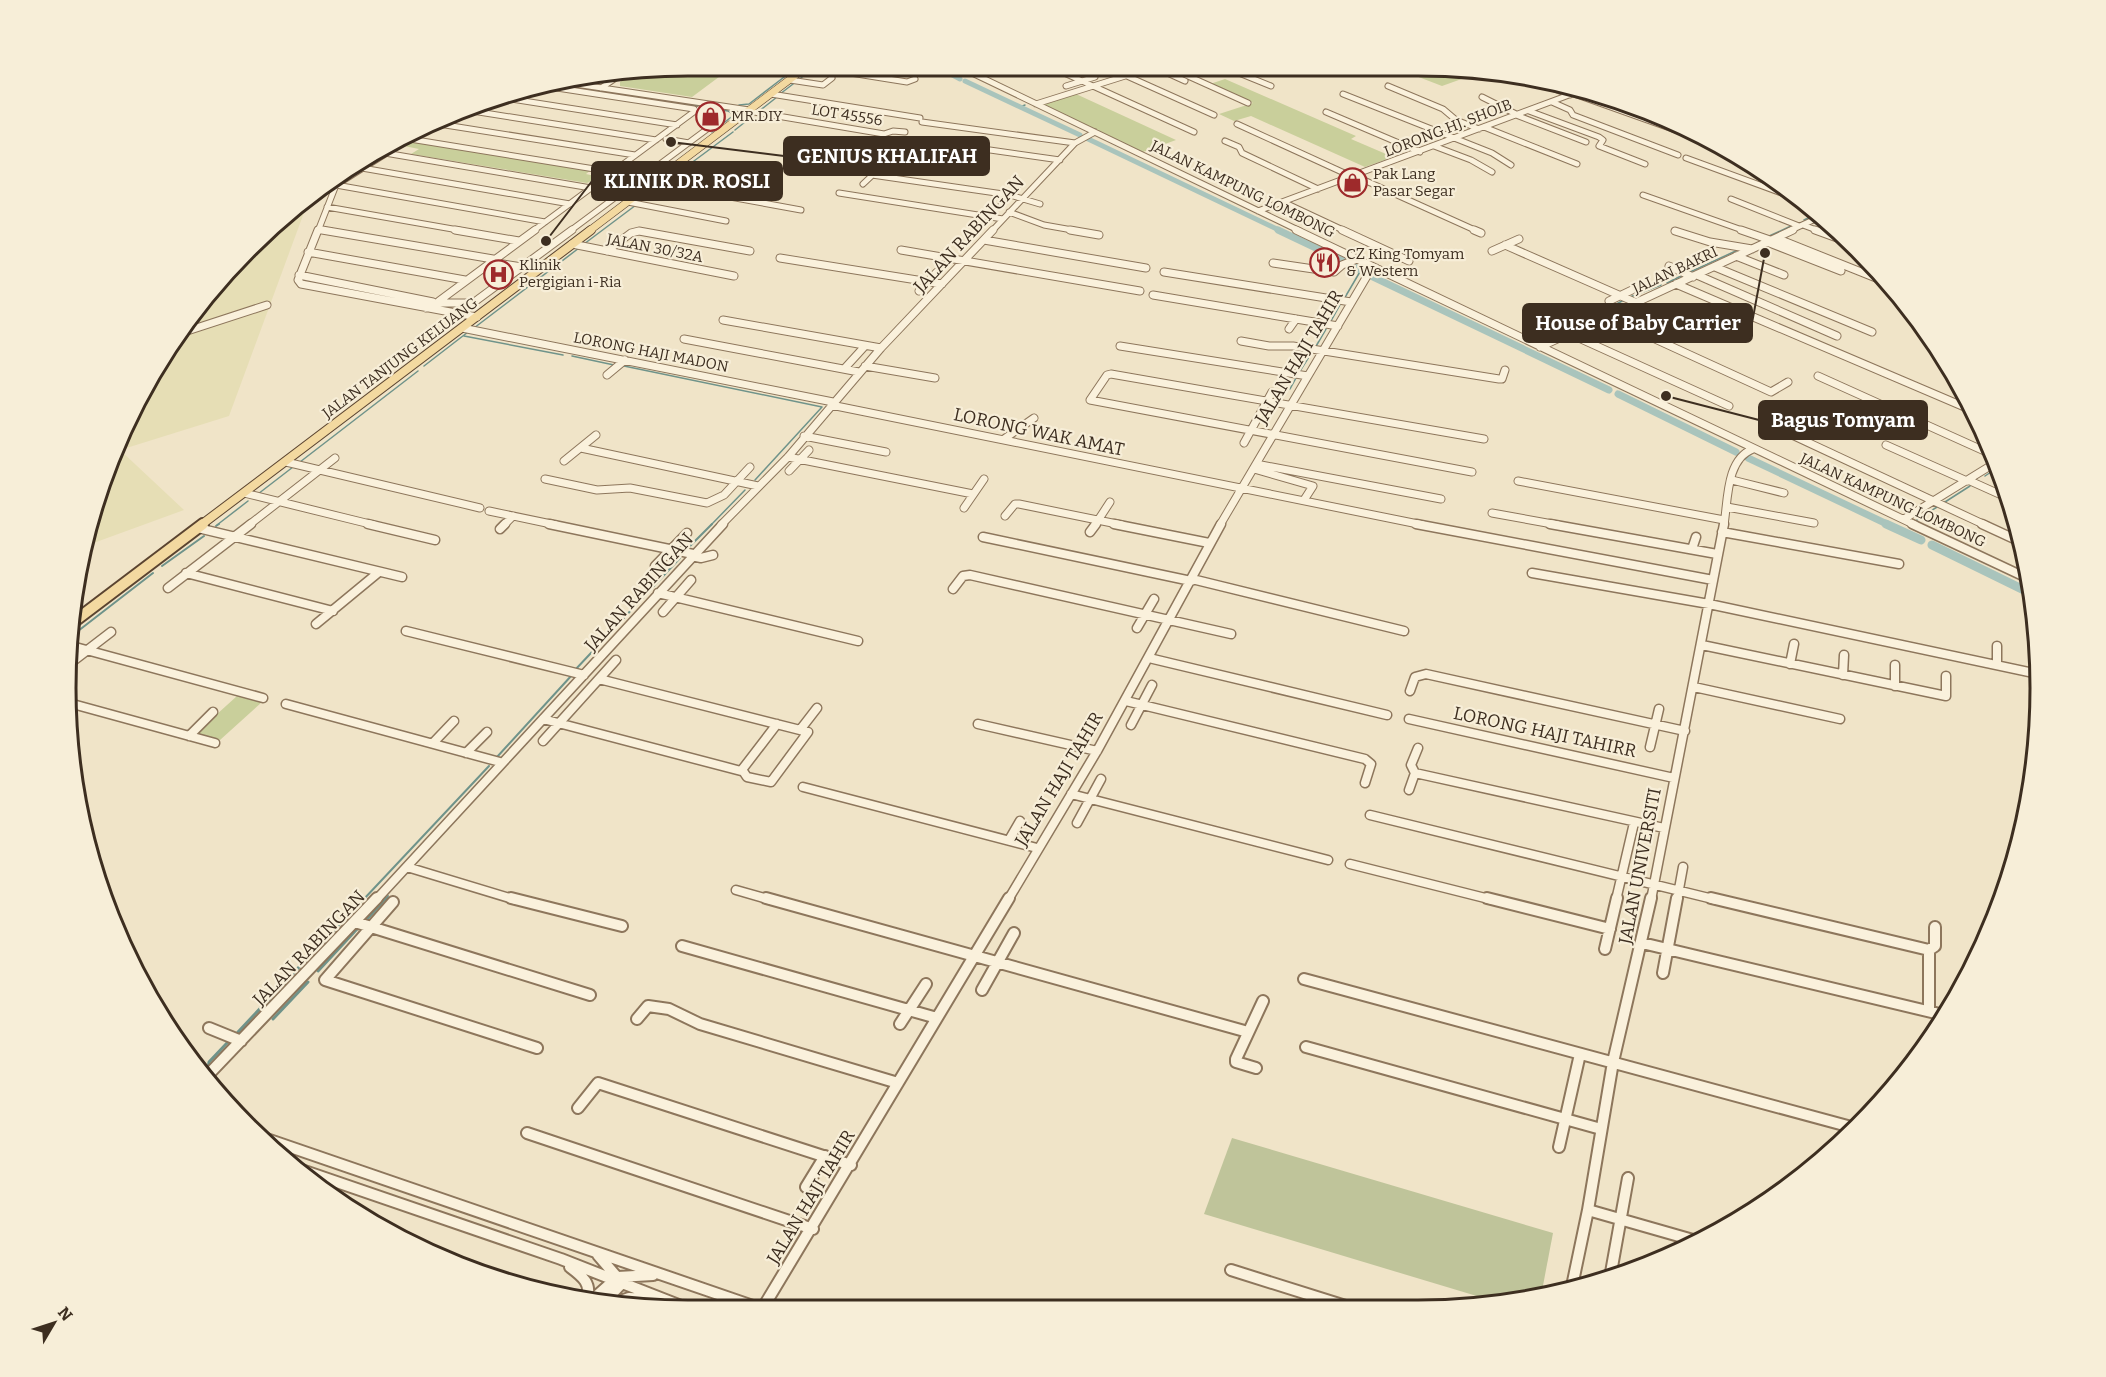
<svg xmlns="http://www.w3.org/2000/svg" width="2106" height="1377" viewBox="0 0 2106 1377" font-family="Bitter,serif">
  <rect width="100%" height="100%" fill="#f0e4c8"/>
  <!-- farmland -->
  <path fill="#e6deb5" d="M309,199L229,416L120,450L184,510L88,545L99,488L149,378L194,310L249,248Z"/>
  <!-- green -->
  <path fill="#c9cf9b" d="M636,71H727L692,97L620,86V82Z
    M1403,71H1484L1442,86Z
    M1225,79L1356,136L1351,139L1393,157L1365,167L1251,116L1234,121L1219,114L1253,103L1210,84Z
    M1076,94L1176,140L1143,152L1042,104Z
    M416,141L591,170L586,174L599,177L587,183L411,154L419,149L404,146Z
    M237,696L262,702L220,740L195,734Z"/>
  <!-- cemetery -->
  <path fill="#bfc49a" d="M1232,1138L1553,1233L1541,1296L1500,1303L1204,1214Z"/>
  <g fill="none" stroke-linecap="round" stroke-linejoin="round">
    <!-- stream-far2 -->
    <path stroke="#6f938a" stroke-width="1.5" d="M554,84L698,106
      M780,94L810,71
      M739,105L749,104L792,71
      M1020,107L1025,105
      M708,108L728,111L734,115L712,132
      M758,112L777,97
      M735,130L755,114
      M663,184L733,132
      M644,199L660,186
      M1804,220L1818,213
      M1767,237L1791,226
      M584,244L636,205
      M1690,272L1740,249
      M1667,283L1683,275
      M1630,297L1661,285
      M1344,299L1361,270
      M1588,319L1624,300
      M1331,321L1341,303
      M474,328L579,248
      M464,336L563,355
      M1538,342L1582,322
      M1315,348L1326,329
      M572,356L614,365
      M424,366L468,332
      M624,366L822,407L755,480
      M1300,371L1312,352
      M1290,389L1296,378
      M300,462L418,371
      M1985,476L1997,468
      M258,494L293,467
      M1945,502L1970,486
      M1917,520L1937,507
      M217,525L248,501
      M711,525L745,490"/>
    <!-- stream-far1 -->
    <path stroke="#6f938a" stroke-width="2" d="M216,526L219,524
      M690,546L712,524
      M162,566L204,536
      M69,638L153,573
      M575,670L680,558
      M497,757L572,675
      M363,900L489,766
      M385,900L388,896"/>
    <!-- stream -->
    <path stroke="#6f938a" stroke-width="3" d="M367,919L386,898
      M318,971L357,929
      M273,1019L308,982
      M238,1032L364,898
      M208,1070L209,1062L227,1043"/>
    <!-- canal-far2 -->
    <path stroke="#a9c4bc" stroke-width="5" d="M945,71L960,79
      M965,81L1080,135
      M1086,138L1281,231"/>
    <!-- canal-far1 -->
    <path stroke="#a9c4bc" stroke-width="7" d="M1278,230L1343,261
      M1350,265L1363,271
      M1371,276L1609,390
      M1618,394L1736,452
      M1748,458L1889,525"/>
    <!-- canal -->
    <path stroke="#a9c4bc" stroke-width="9" d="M1886,524L1921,540
      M1932,545L2030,593"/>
    <defs>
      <path id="minor-far3" d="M838,71L907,82L915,79
        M968,71L1300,231
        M1060,71L1194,132
        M1163,71L1185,81
        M1177,71L1248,103
        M1234,71L1271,86
        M1287,71L1292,73
        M1346,71L1348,73
        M1127,76L1214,115
        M790,80L823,85L832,78
        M1531,80L1570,95
        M562,82L749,110
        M544,86L694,109
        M1066,86L1095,77
        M1388,86L1443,109L1456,120L1479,129
        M601,88L626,71
        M771,94L920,118
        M1343,94L1492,153L1511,165
        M1574,94L1678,131
        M498,97L677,125
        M1482,97L1518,115
        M1552,102L1570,110L1573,115L1678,155
        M1616,103L1638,111
        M1036,104L1141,71
        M466,110L656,140
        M748,111L884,134L893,131L905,132
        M1529,111L1599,137L1603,140L1599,146L1645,164
        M1326,112L1420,152
        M1516,115L1586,142
        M922,122L1075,143
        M439,124L635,155
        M1237,124L1353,177
        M1484,127L1577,164
        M410,139L613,172
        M666,139L689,143
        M1225,141L1239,147L1242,153L1318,189
        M962,143L978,145L976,148L1060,160
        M1434,146L1471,160L1492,172
        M385,153L591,188
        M1686,158L1798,199
        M362,168L570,204
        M872,175L1010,195L1040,204
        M1355,176L1477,231
        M653,183L801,210
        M863,184L881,167
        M336,185L545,222
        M839,193L1003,219
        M1643,195L1745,231
        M1731,199L1799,226
        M628,202L726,221
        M1283,202L1345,231
        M1001,205L1017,188
        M327,207L464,231
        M1258,211L1577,92
        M1009,212L1044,225L1078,231
        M1817,218L1831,224
        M1803,225L1819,231
        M318,229L331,231
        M318,231L336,185L417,134
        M533,231L695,111
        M570,231L722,118L721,114L699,109
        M992,231L1075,143L1095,132
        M1789,231L1822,216"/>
      <path id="minor-far2" d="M318,230L298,280L301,284L477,317
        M322,230L493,259
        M455,230L519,241
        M1070,230L1099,235
        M1296,230L1915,525
        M1342,230L1409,261
        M1474,230L1481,233
        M1741,230L1770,240
        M1815,230L1848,242
        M1675,231L1710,242L1752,249
        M1776,238L1886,282
        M984,240L1146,268
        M1767,242L1841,271
        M572,244L734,276
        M1505,245L1637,303
        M901,250L1140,291
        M607,251L631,233L639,231L750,251
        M1492,251L1519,239
        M308,252L465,280
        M1736,256L1784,275
        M780,258L942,284
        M496,263L522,267
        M1273,263L1334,272L1342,265L1357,259
        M1669,266L1693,277
        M1715,267L1872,332
        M1164,272L1351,302
        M299,275L433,302
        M1697,275L1837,336
        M1676,284L1974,411
        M919,291L937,272
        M1153,295L1338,326
        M439,301L535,230
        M1609,301L1632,290
        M426,308L437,303H473L572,230
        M1607,317L1771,392L1788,382
        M723,320L881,348
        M462,328L833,402
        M1289,329L1296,319
        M1604,330L1634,316
        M178,334L267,305
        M1570,334L1729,406
        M684,339L859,372
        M1241,341L1269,346H1293L1499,379H1502L1505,370
        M1120,346L1308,376
        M1540,347L1793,230
        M865,366L935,378
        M844,369L865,346
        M607,375L625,360
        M1818,376L1991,454
        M831,405L1423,525
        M1777,428L1985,525
        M804,436L886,452
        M1004,439L1034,418
        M1244,443L1272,392
        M1886,445L1967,481
        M581,448L758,486
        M788,457L973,494
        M564,461L596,435
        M286,462L480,508
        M1256,464L1441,499
        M1254,469L1313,486L1304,500
        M789,471L809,450
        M1472,472L1090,400L1107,375L1111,374L1484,439
        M545,479L597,490L630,488L707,503L724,495L750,467
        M1732,480L1784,493
        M1968,480L2008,498
        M1518,481L1724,520
        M244,493L374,525
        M1727,507L1814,523
        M964,508L984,479
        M489,511L556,525
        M1492,513L1558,525
        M1005,516L1015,504H1019L1122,525
        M1904,519L1995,463
        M249,525L335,458
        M504,525L513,516
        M721,525L788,457L881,348L993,230
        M1095,525L1110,502
        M1220,525L1370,271L1376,268
        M1724,525C1728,500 1726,459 1753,449"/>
      <path id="minor-far1" d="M368,524L435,540
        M549,524L693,554
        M1114,524L1209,543
        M1416,524L1713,580
        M1550,524L1717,554
        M1912,524L2027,578
        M1982,524L2021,542
        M198,528L402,577
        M500,529L505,524
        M1090,532L1096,524
        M1722,532L1899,564
        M983,537L1191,581
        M1692,549L1696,537
        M691,556L701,558L713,555
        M655,566L687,533
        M186,573L333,611
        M1532,573L1709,604L2038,674
        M1192,579L1404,631
        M168,588L251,524
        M953,589L963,576L970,575L1231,634
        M658,593L858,641
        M663,612L691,580
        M316,624L379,572
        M1137,628L1154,599
        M406,631L584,675
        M68,645L263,698
        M1702,645L1946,696V676
        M1997,646V663
        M1149,658L1387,715
        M1790,664L1794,644
        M68,665L111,632
        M1895,665V686
        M1843,675L1844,655
        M599,679L808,732L771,782L747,777L743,771
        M1694,687L1840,719
        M1410,691L1415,677L1426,674L1685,731
        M1126,701L1365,759L1371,764L1365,783
        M69,703L215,743
        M286,704L500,762
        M543,719L741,771L777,724
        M1409,719L1674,778
        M978,724L1097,751
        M1131,725L1152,685
        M800,730L817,708
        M189,736L213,712
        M543,741L616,660
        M433,743L454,721
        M1650,747L1659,709
        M1418,748L1411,765L1415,773L1664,828
        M466,753L487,732
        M803,787L1037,848
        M1409,790L1415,773
        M1071,794L1328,860
        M1370,815L1717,900
        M1077,823L1101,779
        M1009,840L1020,821
        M1350,864L1493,900
        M407,867L516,900
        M736,890L771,900
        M376,900L723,524
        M1008,900L1097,751L1221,524
        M1616,900L1634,823
        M1651,900L1724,524
        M1677,900L1683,867"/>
      <path id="minor" d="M511,898L622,926
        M766,898L1248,1032
        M1487,898L1610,929
        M1711,898L1929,950L1935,946V927
        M393,902L325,980L537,1048
        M355,922L590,995
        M1642,943L1944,1015
        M682,946L937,1018
        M1605,949L1617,898
        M1929,950V1011
        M1663,973L1677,898
        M1304,979L1855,1128
        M982,990L1014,933
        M637,1019L648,1006L669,1009L700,1024L898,1083
        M900,1024L926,984
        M209,1028L241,1041
        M1306,1047L1601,1129
        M1256,1068L1236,1062V1059L1263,1001
        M207,1076L377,898
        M578,1108L598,1083L851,1165
        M527,1133L813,1229
        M261,1137L753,1306
        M1559,1147L1580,1054
        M293,1167L561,1259L681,1306
        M806,1187L825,1156
        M1588,1210L1700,1242
        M598,1255L622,1283L602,1304
        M570,1267C582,1276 593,1284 586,1300
        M1231,1270L1355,1309
        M1610,1278L1628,1178
        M1571,1291L1588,1210L1613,1062L1651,898
        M591,1301L618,1277L653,1275
        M607,1306L629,1298L652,1299
        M764,1306L1009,898"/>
      <path id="major-far2" d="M589,231L801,71"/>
      <path id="major-far1" d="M201,525L591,230"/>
      <path id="major" d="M72,623L203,524"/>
    </defs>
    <!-- minor-far3 casing -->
    <use href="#minor-far3" stroke="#8d765c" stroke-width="7"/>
    <!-- minor-far2 casing -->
    <use href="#minor-far2" stroke="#8d765c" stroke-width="9"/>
    <!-- minor-far1 casing -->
    <use href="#minor-far1" stroke="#8d765c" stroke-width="11"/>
    <!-- minor casing -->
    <use href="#minor" stroke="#8d765c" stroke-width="14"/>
    <!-- major-far2 casing -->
    <use href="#major-far2" stroke="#5b4430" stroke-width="8"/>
    <!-- major-far1 casing -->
    <use href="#major-far1" stroke="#5b4430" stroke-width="10"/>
    <!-- major casing -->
    <use href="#major" stroke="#5b4430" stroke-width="14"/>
    <!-- minor-far3 -->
    <use href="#minor-far3" stroke="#faf1dc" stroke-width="5"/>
    <!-- minor-far2 -->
    <use href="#minor-far2" stroke="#faf1dc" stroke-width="7"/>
    <!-- minor-far1 -->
    <use href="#minor-far1" stroke="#faf1dc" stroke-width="8"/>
    <!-- minor -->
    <use href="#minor" stroke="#faf1dc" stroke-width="10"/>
    <!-- major-far2 -->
    <use href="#major-far2" stroke="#f3d9a0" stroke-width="7"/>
    <!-- major-far1 -->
    <use href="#major-far1" stroke="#f3d9a0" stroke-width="8"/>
    <!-- major -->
    <use href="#major" stroke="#f3d9a0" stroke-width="10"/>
  </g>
  <!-- icons -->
  <defs>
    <symbol id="shop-ring" viewBox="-11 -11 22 22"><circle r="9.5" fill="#f7eed8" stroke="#9e2a2b" stroke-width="1.5"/><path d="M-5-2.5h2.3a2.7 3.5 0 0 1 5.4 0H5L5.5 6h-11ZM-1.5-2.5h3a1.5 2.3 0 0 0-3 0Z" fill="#9e2a2b"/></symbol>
    <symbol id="restaurant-ring" viewBox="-11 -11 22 22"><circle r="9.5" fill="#f7eed8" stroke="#9e2a2b" stroke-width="1.5"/><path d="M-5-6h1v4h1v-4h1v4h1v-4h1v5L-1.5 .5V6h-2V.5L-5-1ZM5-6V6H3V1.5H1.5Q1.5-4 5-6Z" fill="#9e2a2b"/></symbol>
    <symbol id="hospital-ring" viewBox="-11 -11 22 22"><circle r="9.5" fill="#f7eed8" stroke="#9e2a2b" stroke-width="1.5"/><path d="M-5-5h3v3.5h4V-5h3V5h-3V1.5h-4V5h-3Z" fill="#9e2a2b"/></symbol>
  </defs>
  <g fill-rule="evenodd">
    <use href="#shop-ring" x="694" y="100" width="33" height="33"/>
    <use href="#shop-ring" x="1336" y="166" width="33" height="33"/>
    <use href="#restaurant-ring" x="1308" y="246" width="33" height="33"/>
    <use href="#hospital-ring" x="482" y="258" width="33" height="33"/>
  </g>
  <g text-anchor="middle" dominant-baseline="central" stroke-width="4.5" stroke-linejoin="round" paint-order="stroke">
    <!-- far-street labels -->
    <g font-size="15" fill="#3d2e20" stroke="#f7eed8">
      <text transform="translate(847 115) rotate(9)">LOT 45556</text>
      <text transform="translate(1448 128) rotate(-21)">LORONG HJ. SHOIB</text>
      <text transform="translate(1243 189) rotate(26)">JALAN KAMPUNG LOMBONG</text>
      <text transform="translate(655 248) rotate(11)">JALAN 30/32A</text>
      <text transform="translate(1675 270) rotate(-25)">JALAN BAKRI</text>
      <text transform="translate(651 352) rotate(11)">LORONG HAJI MADON</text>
      <text transform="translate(400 358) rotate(-37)">JALAN TANJUNG KELUANG</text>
      <text transform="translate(1893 500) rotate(25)">JALAN KAMPUNG LOMBONG</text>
    </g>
    <!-- far-poi labels -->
    <g font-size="15" fill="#3d2e20" stroke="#f7eed8" text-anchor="start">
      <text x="731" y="116">MR.DIY</text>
      <text x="1373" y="174">Pak Lang<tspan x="1373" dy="17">Pasar Segar</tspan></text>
      <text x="1346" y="254">CZ King Tomyam<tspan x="1346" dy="17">&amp; Western</tspan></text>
      <text x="519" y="265">Klinik<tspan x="519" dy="17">Pergigian i-Ria</tspan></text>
    </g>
    <!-- street labels -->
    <g font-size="18" fill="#3d2e20" stroke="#f7eed8">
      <text transform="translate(969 234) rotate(-47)">JALAN RABINGAN</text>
      <text transform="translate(1299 357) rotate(-59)">JALAN HAJI TAHIR</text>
      <text transform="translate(1039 432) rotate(12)">LORONG WAK AMAT</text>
      <text transform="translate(639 592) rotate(-48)">JALAN RABINGAN</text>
      <text transform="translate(1545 732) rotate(12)">LORONG HAJI TAHIRR</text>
      <text transform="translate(1059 779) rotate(-59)">JALAN HAJI TAHIR</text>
      <text transform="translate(1640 866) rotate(-79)">JALAN UNIVERSITI</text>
      <text transform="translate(309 948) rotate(-46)">JALAN RABINGAN</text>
      <text transform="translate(811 1197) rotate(-59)">JALAN HAJI TAHIR</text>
    </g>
  </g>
  <!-- crop -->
  <path d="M0 0H2106V1377H0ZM688 76H1418A612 612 0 0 1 2030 688V688A612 612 0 0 1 1418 1300H688A612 612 0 0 1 76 688V688A612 612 0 0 1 688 76Z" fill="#f7eed8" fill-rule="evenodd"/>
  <path fill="none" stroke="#3d2e20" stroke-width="3" d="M688 76H1418A612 612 0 0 1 2030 688V688A612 612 0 0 1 1418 1300H688A612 612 0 0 1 76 688V688A612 612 0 0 1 688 76Z"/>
  <!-- callouts -->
  <path fill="none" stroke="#3d2e20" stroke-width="2" d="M671 142L784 156M546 241L592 181M1765 253L1752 323M1666 396L1759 420"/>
  <g fill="#3d2e20" stroke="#f7eed8" stroke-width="2">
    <circle cx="671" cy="142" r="6"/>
    <circle cx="546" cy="241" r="6"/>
    <circle cx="1765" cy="253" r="6"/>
    <circle cx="1666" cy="396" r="6"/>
  </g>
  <g fill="#3d2e20" stroke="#3d2e20" stroke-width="2">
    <rect x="784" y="137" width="205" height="38" rx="6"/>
    <rect x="592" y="162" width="190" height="38" rx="6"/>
    <rect x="1523" y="304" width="229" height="38" rx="6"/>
    <rect x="1759" y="401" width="168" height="38" rx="6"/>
  </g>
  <g font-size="20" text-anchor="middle" font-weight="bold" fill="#fff">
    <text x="887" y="163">GENIUS KHALIFAH</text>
    <text x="687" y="188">KLINIK DR. ROSLI</text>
    <text x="1638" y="330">House of Baby Carrier</text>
    <text x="1843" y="427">Bagus Tomyam</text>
  </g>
  <!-- north arrow -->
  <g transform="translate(54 1323) rotate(51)" stroke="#f7eed8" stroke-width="4.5" paint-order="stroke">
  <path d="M0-4.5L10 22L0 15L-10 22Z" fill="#3d2e20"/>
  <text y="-9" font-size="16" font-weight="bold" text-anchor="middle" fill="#3d2e20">N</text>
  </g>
</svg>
